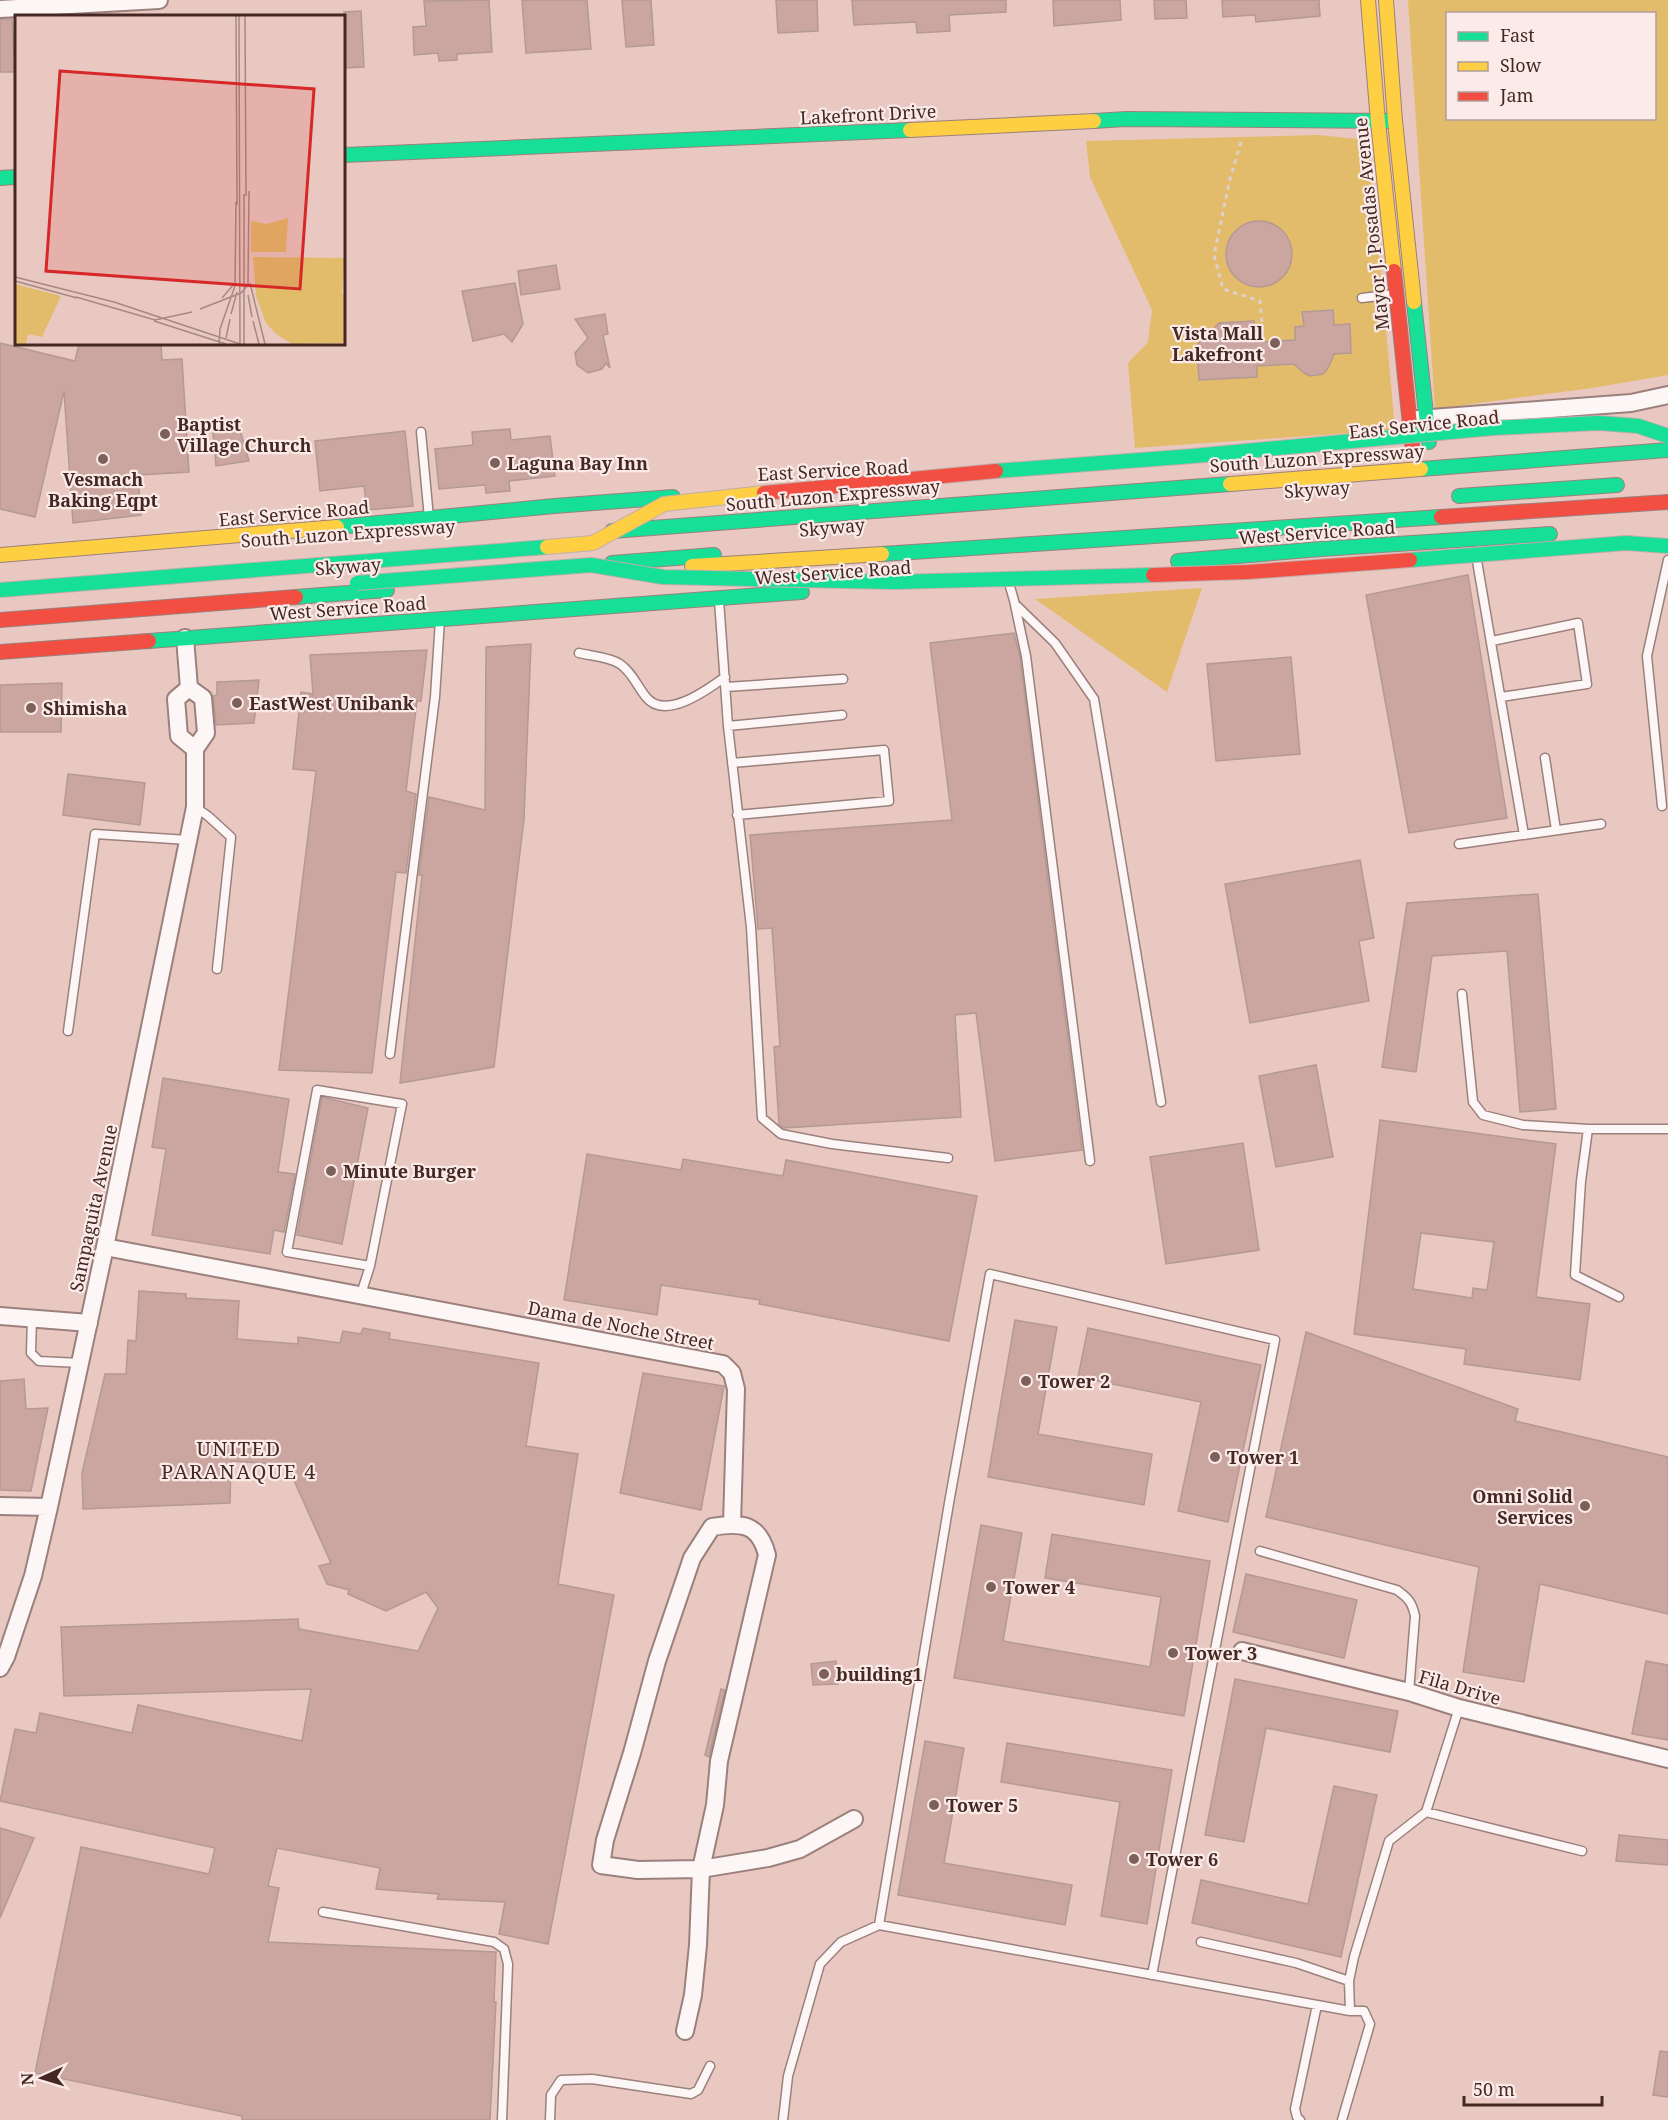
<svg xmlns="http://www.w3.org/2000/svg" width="1668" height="2120" viewBox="0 0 1668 2120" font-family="'Noto Serif',serif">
  <rect width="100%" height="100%" fill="#e9c8c2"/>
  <!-- green -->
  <path fill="#e2bc6b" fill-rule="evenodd" d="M1408,0H1668V375L1592,388L1435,409ZM1448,14H1654V118H1448Z
    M1318,135L1369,140L1395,430L1135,448L1128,363L1148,342L1152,310L1090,177L1086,141Z
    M1202,588L1167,692L1035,599Z"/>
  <!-- building -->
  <path fill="#cba5a0" stroke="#b49994" stroke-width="1.5" fill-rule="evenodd" d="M489,0L492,52L457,54V60L439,61L438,53L414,55L413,27L426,26L424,1Z
    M522,0H587L591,49L526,53Z
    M622,0H651L654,45L626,47Z
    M776,0H817L818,31L778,33Z
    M852,0H1006V12L949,15L950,31L917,33L916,22L854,25Z
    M1053,0H1120L1121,20L1054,26Z
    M1154,0H1186L1187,18L1155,19Z
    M1222,0H1319L1320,16L1256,22L1255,15L1223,17Z
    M361,11L364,67L344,68V12Z
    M0,19H12L15,72H0Z
    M1226 254a33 33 0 1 1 66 0a33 33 0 1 1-66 0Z
    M556,265L560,289L521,295L518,271Z
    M515,283L523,324L512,342L504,334L473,341L462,291Z
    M1333,310L1334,325L1350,324L1351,353L1334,354L1328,368L1323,374L1310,376L1304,373L1294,364L1257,366V377L1199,380L1197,345L1219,323L1254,321L1256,342L1295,340V327L1304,326L1302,312Z
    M605,314L608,334L603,335L610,368L606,363L602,369L588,373L577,365L575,353L588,338L575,319Z
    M0,343L75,361L79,344H161L162,360L182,359L189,472L138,475L141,515L73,523L64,391L35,517L0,509Z
    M510,429L511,440L550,436L555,476L509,481L510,491L486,493L485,485L439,489L435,449L473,445L472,432Z
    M240,430L249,461L216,466L213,433Z
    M405,431L413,506L367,510L364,486L320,491L315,441Z
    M1468,575L1507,818L1409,833L1366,595Z
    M1014,633L1020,657L1082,1150L995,1161L976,1013L955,1015L961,1117L784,1128L779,1124L774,1047L780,1046L772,928L758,929L750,835L952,820L930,643Z
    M531,644L524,819L494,1067L400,1083L422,875H419L429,797L485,810L486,647Z
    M427,650L421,701H417L406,791L416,794L406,873L396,872L372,1073L279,1070L316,771L293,769L301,692L313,694L310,655Z
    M1291,657L1300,754L1216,761L1207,664Z
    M259,680L254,723L216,725L213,696L217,695V682Z
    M62,683L61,732H0V685Z
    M68,774L145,783L140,825L63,815Z
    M1360,860L1374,938L1359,941L1369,1001L1250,1023L1225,884Z
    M1538,894L1556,1109L1520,1112L1507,951L1432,956L1416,1072L1382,1067L1407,903Z
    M1316,1065L1333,1157L1276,1167L1259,1076Z
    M163,1078L289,1099L278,1172L295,1174L284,1232L274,1230L270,1254L152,1235L166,1149L152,1147Z
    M322,1097L368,1108L342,1244L297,1235Z
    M1380,1120L1556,1144L1536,1297L1590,1304L1580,1380L1464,1364L1466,1349L1354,1334ZM1421,1233L1494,1242L1487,1290L1473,1288L1472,1298L1413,1289Z
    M1243,1143L1259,1250L1166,1264L1150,1157Z
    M587,1154L681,1170L683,1159L783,1176L786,1160L977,1196L949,1341L759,1304L760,1300L661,1285L657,1315L564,1300Z
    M139,1291L186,1294V1298L239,1301L237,1339L298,1344V1337L340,1343L343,1331L361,1334L363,1328L390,1333L389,1339L539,1363L526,1446L578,1454L558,1584L614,1595L548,1944L499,1934L505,1902L437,1899L439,1894L376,1889L380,1868L277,1848L268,1886L279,1888L268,1942L496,1952L494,2002H496L490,2120H242V2116L35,2073L81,1847L209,1874L215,1848L0,1801L15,1729L36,1733L40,1713L132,1733L138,1705L302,1741L311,1689L64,1696L61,1627L298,1619L299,1629L418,1651L438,1608L426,1592L386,1611L348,1594L349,1590L327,1584L319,1566L331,1563L287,1465L231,1461L230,1503L83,1509L82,1473L105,1374H126L128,1340L136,1341Z
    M1015,1320L1057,1327L1038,1434L1152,1454L1144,1505L988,1477Z
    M1088,1328L1261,1365L1228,1522L1178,1511L1201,1402L1078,1377Z
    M1306,1332L1518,1409L1515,1421L1668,1457V1614L1540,1584L1524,1682L1463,1672L1479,1567L1266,1517Z
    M643,1373L724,1386L701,1510L620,1493Z
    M24,1379L26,1409L48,1408L31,1491L0,1490V1381Z
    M981,1525L1022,1533L1003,1641L1150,1667L1161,1597L1045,1578L1052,1534L1210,1561L1184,1716L954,1678Z
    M1246,1574L1357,1600L1344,1658L1233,1632Z
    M836,1661L838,1684L813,1685L811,1664Z
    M1646,1661L1668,1665V1740L1632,1734Z
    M1235,1679L1398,1711L1390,1752L1266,1728L1244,1842L1205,1835Z
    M721,1689L725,1690L709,1757L705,1755Z
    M925,1741L964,1748L944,1863L1072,1885L1065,1925L898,1895Z
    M1007,1743L1172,1770L1147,1924L1101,1916L1120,1802L1001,1782Z
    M1334,1786L1377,1795L1341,1957L1192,1923L1201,1880L1308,1904Z
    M0,1828L34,1838L0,1918Z
    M1619,1835L1668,1840V1865L1616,1861Z
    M1660,2051L1668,2052V2097L1653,2095Z"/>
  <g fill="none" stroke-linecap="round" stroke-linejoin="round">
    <defs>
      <path id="lane" d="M1362,298L1395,294
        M421,432L429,518
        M1477,561L1524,835
        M1009,583L1015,604L1055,643L1094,699L1161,1102
        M719,600L728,726L751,927L762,1118L781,1134L832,1144L948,1158
        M1015,605L1026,656L1090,1161
        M1492,641L1578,623L1587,684L1501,697
        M579,653C591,656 610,657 620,664C632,672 637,686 646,697C665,721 707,690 725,677
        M726,687L843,679
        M728,726L842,715
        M1545,758L1556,830
        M732,763L884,750L889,801L737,815
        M1662,806L1647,656L1668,560
        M195,807L208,816L231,837L217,969
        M1459,844L1601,824
        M1462,994L1473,1102L1483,1115L1523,1125L1588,1129H1668
        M68,1031L95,834L188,840
        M390,1054L435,697L440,620
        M1588,1129L1581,1181L1575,1275L1619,1297
        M361,1294L370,1266L402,1104L317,1090L287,1252L370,1266
        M32,1318L31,1353L39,1361L80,1363
        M1260,1551L1397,1590C1408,1598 1412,1602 1415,1616L1409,1692
        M1426,1812L1459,1708
        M323,1912L494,1942L504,1949L508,1964L502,2120
        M879,1925L949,1503L990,1274L1275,1340L1152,1975
        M1201,1942L1296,1963L1349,1981
        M1350,2011L1349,1981L1354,1957L1389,1841L1426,1812L1582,1851
        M550,2120L551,2095L561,2080L592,2079L691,2094L698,2090L710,2066
        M783,2120L788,2076L820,1964L841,1942L879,1925L1350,2011H1364L1370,2024L1342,2120
        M1300,2120L1297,2117L1295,2109L1317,2005"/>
      <path id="street" d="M0,9L159,0
        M1418,419L1631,403L1668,395
        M185,638L189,688
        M189,688L176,699L179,736L195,749
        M105,1247L723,1364L732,1373L736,1389L732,1524
        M0,1316L89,1323
        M0,1506L49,1507
        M1242,1651L1409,1692L1459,1708L1668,1759
        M0,1668L6,1657L33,1576L49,1507L105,1247L195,807V749L206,733L203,698L189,688
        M685,2031L693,1995L698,1945L701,1869L715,1805L719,1761L767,1555C759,1523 741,1522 712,1527L692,1558L657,1661L632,1753L605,1840L601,1865L638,1870L701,1869L768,1858L800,1849L854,1819"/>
      <path id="fast" d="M1094,121L1126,119L1395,121
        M344,155L910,130
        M0,178L16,177
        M1414,302L1429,442
        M1421,469L1668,450
        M1459,496L1617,485
        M337,527L554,506L673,497
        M612,531L1230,484
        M882,554L1441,517
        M1178,561L1321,549L1550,534
        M612,563L714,555
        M296,597L387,590
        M149,641L802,592"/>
      <path id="slow" d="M1368,0L1378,122L1394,271
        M1386,0L1395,121L1414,302
        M910,130L1094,121
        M1230,484L1421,469
        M0,555L337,527
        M692,566L882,554"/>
      <path id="jam" d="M1394,271L1412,444
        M1441,517L1668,502
        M0,620L296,597
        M0,652L149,641"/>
    </defs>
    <!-- lane casing -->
    <use href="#lane" stroke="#9b807c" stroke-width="11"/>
    <!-- street casing -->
    <use href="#street" stroke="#9b807c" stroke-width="20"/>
    <!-- fast casing -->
    <use href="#fast" stroke="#9b807c" stroke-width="16"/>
    <!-- slow casing -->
    <use href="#slow" stroke="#9b807c" stroke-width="16"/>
    <!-- jam casing -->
    <use href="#jam" stroke="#9b807c" stroke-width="16"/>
    <!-- path -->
    <path stroke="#dbd0ce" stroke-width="3" stroke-dasharray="4.5 4.5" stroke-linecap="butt" d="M1241,142L1230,179L1214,255L1223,289L1260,301L1263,333"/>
    <!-- lane -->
    <use href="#lane" stroke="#fcf7f6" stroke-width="8"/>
    <!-- street -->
    <use href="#street" stroke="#fcf7f6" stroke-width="16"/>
    <!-- fast -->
    <use href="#fast" stroke="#16e098" stroke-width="14"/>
    <!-- slow -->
    <use href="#slow" stroke="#ffcf43" stroke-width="14"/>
    <!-- jam -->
    <use href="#jam" stroke="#f24e42" stroke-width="14"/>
    <defs>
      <path id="fast-bridge" d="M996,471L1193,456L1493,428L1599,423L1638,426L1668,436
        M1410,560L1626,543L1668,546
        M357,583L591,565L663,577L894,582L1153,575
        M0,590L547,547"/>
      <path id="slow-bridge" d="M547,547L593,543L664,504L764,493"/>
      <path id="jam-bridge" d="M764,493L996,471
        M1153,575L1248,572L1410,560"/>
    </defs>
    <!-- fast-bridge casing -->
    <use href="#fast-bridge" stroke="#c0adaa" stroke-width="16" stroke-linecap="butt"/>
    <!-- slow-bridge casing -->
    <use href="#slow-bridge" stroke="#c0adaa" stroke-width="16" stroke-linecap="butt"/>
    <!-- jam-bridge casing -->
    <use href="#jam-bridge" stroke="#c0adaa" stroke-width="16" stroke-linecap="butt"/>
    <!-- fast-bridge -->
    <use href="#fast-bridge" stroke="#16e098" stroke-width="14"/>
    <!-- slow-bridge -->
    <use href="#slow-bridge" stroke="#ffcf43" stroke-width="14"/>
    <!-- jam-bridge -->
    <use href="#jam-bridge" stroke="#f24e42" stroke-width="14"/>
  </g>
  <!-- markers -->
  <g fill="#7e605b" stroke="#faebe8" stroke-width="2">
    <circle cx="1275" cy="343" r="6"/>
    <circle cx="165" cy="434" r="6"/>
    <circle cx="103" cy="459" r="6"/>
    <circle cx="495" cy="463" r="6"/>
    <circle cx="237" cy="703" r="6"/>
    <circle cx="31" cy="708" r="6"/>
    <circle cx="331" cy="1171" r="6"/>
    <circle cx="1026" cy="1381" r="6"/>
    <circle cx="1215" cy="1457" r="6"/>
    <circle cx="1585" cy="1506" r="6"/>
    <circle cx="991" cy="1587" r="6"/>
    <circle cx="1173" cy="1653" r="6"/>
    <circle cx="824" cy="1674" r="6"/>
    <circle cx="934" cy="1805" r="6"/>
    <circle cx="1134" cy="1859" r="6"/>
  </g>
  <g text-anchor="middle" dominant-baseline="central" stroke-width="4.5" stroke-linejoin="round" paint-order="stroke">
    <!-- street labels -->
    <g font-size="18" fill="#452823" stroke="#faebe8">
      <text transform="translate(868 114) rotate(-3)">Lakefront Drive</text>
      <text transform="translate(1371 224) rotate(-96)">Mayor J. Posadas Avenue</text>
      <text transform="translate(1424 424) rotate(-6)">East Service Road</text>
      <text transform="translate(1317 458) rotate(-4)">South Luzon Expressway</text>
      <text transform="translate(833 470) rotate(-3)">East Service Road</text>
      <text transform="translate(1317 489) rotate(-4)">Skyway</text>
      <text transform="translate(833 495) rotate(-5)">South Luzon Expressway</text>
      <text transform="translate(294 513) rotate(-5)">East Service Road</text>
      <text transform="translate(832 527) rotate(-5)">Skyway</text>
      <text transform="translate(1317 532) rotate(-4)">West Service Road</text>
      <text transform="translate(348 533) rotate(-4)">South Luzon Expressway</text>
      <text transform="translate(348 566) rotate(-4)">Skyway</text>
      <text transform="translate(833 572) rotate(-4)">West Service Road</text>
      <text transform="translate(348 608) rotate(-4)">West Service Road</text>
      <text transform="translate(93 1208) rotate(-78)">Sampaguita Avenue</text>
      <text transform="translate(621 1325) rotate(11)">Dama de Noche Street</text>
      <text transform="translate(1460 1687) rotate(16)">Fila Drive</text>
    </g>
    <!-- poi labels -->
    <g font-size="18" font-weight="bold" fill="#452823" stroke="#faebe8" text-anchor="start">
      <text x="1263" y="333" text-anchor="end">Vista Mall<tspan x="1263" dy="21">Lakefront</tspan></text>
      <text x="177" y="424">Baptist<tspan x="177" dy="21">Village Church</tspan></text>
      <text x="507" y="463">Laguna Bay Inn</text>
      <text x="103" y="479" text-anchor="middle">Vesmach<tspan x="103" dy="21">Baking Eqpt</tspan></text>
      <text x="249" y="703">EastWest Unibank</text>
      <text x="43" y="708">Shimisha</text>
      <text x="343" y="1171">Minute Burger</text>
      <text x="1038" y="1381">Tower 2</text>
      <text x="1227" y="1457">Tower 1</text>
      <text x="1573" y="1496" text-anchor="end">Omni Solid<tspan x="1573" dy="21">Services</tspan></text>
      <text x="1003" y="1587">Tower 4</text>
      <text x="1185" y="1653">Tower 3</text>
      <text x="836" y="1674">building1</text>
      <text x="946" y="1805">Tower 5</text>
      <text x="1146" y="1859">Tower 6</text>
    </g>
    <!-- neighbourhood labels -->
    <g font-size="20" letter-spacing="1.5" fill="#452823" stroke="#faebe8">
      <text x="239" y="1448">UNITED<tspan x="239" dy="23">PARANAQUE 4</tspan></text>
    </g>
  </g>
  <!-- overview -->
  <g transform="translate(15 15)">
    <rect width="330" height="330" fill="#e9c8c2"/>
    <path d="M273,203L271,237H236V206L252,209ZM238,242L330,243L327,279H330V328L277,329L261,319L251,308L241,281ZM0,269L46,281L27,322L13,319L11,329H0Z" fill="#e2bc6b"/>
    <path fill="none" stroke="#a78882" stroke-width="1.5" d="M221,1L222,190M224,1L225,329M230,1L231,181M229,179V329M0,262L99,287L225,329M0,266L62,283M235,268L250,329M233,280L237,302M61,282L140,305L177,297M207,283L220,268L221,187M185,294L226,278L233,270L234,176M216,299L222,277M139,306L211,329M238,306L244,329M211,323L215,304M204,329L205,314L221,268"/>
    <path fill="#d62828" fill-opacity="0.15" stroke="#d62828" stroke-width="3" d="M45,56L299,74L285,274L31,256Z"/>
    <rect width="330" height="330" fill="none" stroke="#452823" stroke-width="3"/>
  </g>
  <!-- legend -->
  <rect x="1446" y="12" width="210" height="108" fill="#faebe8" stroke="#b29d99" stroke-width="1.5"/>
  <rect x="1458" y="32" width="30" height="9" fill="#16e098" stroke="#b29d99" stroke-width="1.5"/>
  <text x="1500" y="42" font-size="18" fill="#452823">Fast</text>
  <rect x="1458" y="62" width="30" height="9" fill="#ffcf43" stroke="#b29d99" stroke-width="1.5"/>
  <text x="1500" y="72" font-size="18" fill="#452823">Slow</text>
  <rect x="1458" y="92" width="30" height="9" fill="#f24e42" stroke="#b29d99" stroke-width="1.5"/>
  <text x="1500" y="102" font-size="18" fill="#452823">Jam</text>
  <!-- north arrow -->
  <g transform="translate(42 2078) rotate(266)" stroke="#faebe8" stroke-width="4.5" paint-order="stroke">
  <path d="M0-4.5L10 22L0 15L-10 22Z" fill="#452823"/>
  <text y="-9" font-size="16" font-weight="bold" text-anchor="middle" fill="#452823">N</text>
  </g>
  <!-- scale -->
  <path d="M1464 2096v9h138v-9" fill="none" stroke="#452823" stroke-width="3"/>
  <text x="1473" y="2096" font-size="18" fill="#452823" stroke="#faebe8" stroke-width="4.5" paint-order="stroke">50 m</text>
</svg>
